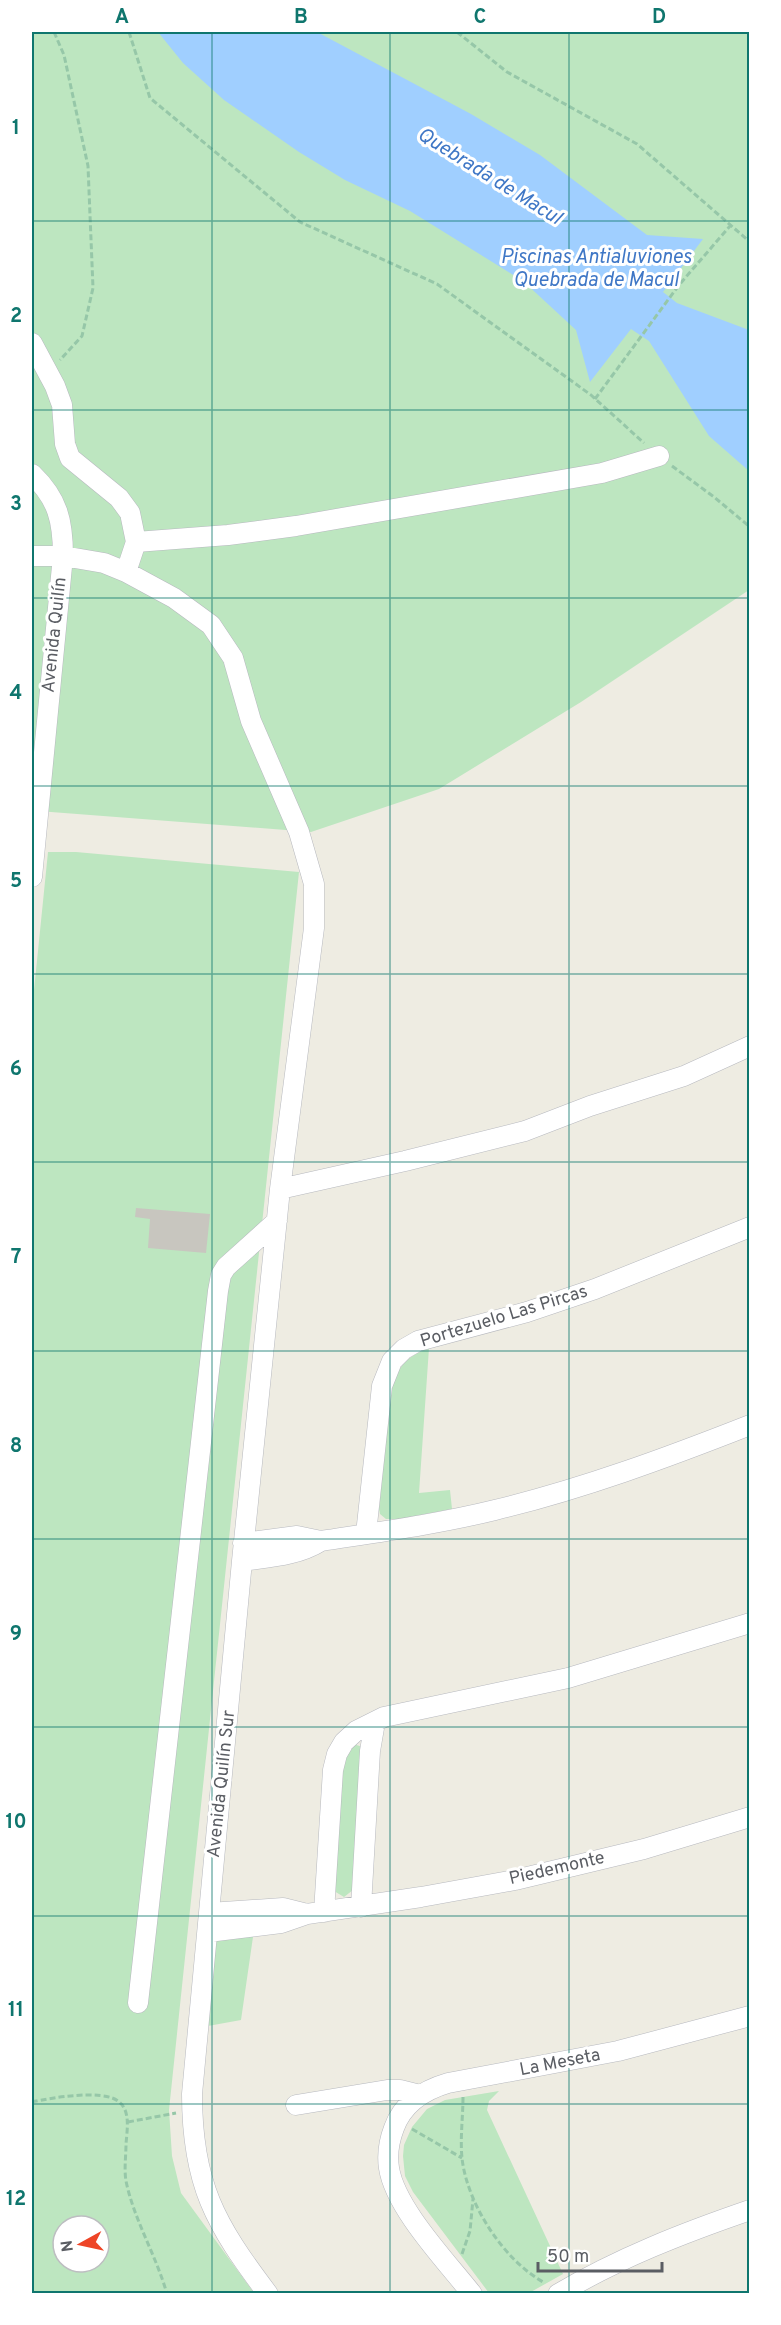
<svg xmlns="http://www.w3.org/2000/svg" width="781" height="2325" viewBox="0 0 781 2325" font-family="Overpass,sans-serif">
  <rect width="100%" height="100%" fill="#eeece2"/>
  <!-- green -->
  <path fill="#bde6c0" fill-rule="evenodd" d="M32,32H749V590L581,702L439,789L311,832L38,811L32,814Z
    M48,852H76L299,872L169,2110L172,2156L181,2193L254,2293L32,2294V1010ZM63,2226H99V2262H63Z
    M429,1348L419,1493L450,1490L452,1509L400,1519H386L380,1514L379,1509L391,1390C398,1367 405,1357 429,1348Z
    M353,1744L363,1747L353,1890L344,1897L334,1891L339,1767Z
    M254,1930L241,2020L208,2026L217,1933Z
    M499,2091L489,2101L487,2110L563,2274L529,2293H489L413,2192L405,2176L403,2156L404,2145L412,2127L427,2109L445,2100Z"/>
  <!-- water -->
  <path fill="#a0cfff" d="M158,32H317L471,114L540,155L647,235L703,239L663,292L677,303L749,330V471L709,436L649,341L631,329L590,382L576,330L523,281L410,211L345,180L299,152L224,100L183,63Z"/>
  <!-- building -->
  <path fill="#c8c6bf" d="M136,1208L210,1214L206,1253L148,1248L150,1219L135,1217Z"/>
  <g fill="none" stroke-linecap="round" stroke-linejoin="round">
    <defs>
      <path id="minor" d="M32,343L55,386L62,405L65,444L70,458L119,498L130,513L136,542L126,572
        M32,474C58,499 63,521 63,556L32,877
        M136,542L228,535L296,526L602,473L659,456
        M32,556H63L104,563L126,572L174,598L211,625L233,658L251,721L299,832L314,884V928L280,1189L242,1561L192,2094C192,2184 215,2224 268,2294
        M280,1189L405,1161L525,1131L590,1106L684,1076L750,1046
        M366,1534L382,1386L392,1361L404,1349L418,1341L527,1312L595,1289L750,1227
        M243,1543L297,1536L321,1541
        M242,1561C269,1557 297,1556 321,1541C379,1532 438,1524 495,1510C582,1489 666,1458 750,1425
        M361,1907L370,1751L375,1722
        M324,1912L333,1770L337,1754L344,1742L356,1731L384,1717L568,1678L750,1623
        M209,1913L283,1908L307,1914
        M208,1932L281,1923L307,1914L421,1897L515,1880L644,1849L750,1817
        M138,2003L218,1291L221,1275L226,1267L277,1221
        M296,2105L387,2090H400L420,2095
        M472,2294C447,2262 395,2208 389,2168C387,2155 389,2141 394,2128C403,2103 424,2090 448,2083L618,2051L750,2016
        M558,2294C619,2258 683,2233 750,2210"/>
    </defs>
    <!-- minor casing -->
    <use href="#minor" stroke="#b7b9bf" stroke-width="21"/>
    <!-- path -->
    <path stroke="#96c7a8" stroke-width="3" stroke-dasharray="6 3" stroke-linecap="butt" d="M54,32L64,55L88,166L93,288L82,336L60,360
      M129,32L150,98L300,222L437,284L591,395L644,443
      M457,32L507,72L637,144L750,242
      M595,399L679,285L730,226
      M672,466L714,497L750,527
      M463,2097C463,2117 460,2138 462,2158C467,2204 504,2261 545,2283
      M32,2102C50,2098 102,2089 118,2101C131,2110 127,2130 126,2144C126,2156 124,2169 126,2181C134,2220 156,2255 167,2294
      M128,2122L176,2113
      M412,2129L462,2158
      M462,2254L470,2231L473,2199"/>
    <!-- minor -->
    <use href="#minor" stroke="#fff" stroke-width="20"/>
  </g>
  <!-- grid -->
  <path fill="none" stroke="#0f766e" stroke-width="1.5" stroke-opacity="0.55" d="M212,32V2294M390,32V2294M569,32V2294M32,221H750M32,410H750M32,598H750M32,786H750M32,974H750M32,1162H750M32,1351H750M32,1539H750M32,1727H750M32,1916H750M32,2104H750"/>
  <g text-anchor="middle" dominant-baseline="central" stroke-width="6" stroke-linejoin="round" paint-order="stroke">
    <!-- street labels -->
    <g font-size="18" fill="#5a5d63" stroke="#fff">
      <text transform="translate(55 635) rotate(-84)">Avenida Quilín</text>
      <text transform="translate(504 1317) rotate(-17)">Portezuelo Las Pircas</text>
      <text transform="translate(222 1784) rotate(-84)">Avenida Quilín Sur</text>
      <text transform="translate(557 1869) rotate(-13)">Piedemonte</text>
      <text transform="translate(560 2063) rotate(-11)">La Meseta</text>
    </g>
    <!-- water labels -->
    <g font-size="20" font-style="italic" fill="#3f77c6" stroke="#fff">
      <text transform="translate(489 177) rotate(32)">Quebrada de Macul</text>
      <text x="596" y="258">Piscinas Antialuviones<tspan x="596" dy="23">Quebrada de Macul</tspan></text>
    </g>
  </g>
  <!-- border -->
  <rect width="781" height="2325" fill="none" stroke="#ffffff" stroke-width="66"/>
  <!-- north arrow -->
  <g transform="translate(81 2244) rotate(262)"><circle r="28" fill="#ffffff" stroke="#bdbec1" stroke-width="1.5"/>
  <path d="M0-4.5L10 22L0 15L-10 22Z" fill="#ee4527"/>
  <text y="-9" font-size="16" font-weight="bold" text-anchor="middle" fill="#5a5d63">N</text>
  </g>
  <!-- scale -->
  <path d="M538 2262v9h124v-9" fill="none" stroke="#5a5d63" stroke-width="3"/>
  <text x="547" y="2262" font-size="18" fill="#5a5d63" stroke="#ffffff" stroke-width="4.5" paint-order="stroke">50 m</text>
  <rect x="33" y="33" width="715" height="2259" fill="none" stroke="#0f766e" stroke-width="2"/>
  <g font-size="20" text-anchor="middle" font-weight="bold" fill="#0f766e">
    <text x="122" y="23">A</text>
    <text x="301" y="23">B</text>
    <text x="480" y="23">C</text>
    <text x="659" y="23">D</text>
    <text x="16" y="134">1</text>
    <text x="16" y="322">2</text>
    <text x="16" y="510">3</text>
    <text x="16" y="699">4</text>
    <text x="16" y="887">5</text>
    <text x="16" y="1075">6</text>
    <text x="16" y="1263">7</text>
    <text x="16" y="1452">8</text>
    <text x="16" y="1640">9</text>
    <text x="16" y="1828">10</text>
    <text x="16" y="2016">11</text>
    <text x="16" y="2205">12</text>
  </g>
</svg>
